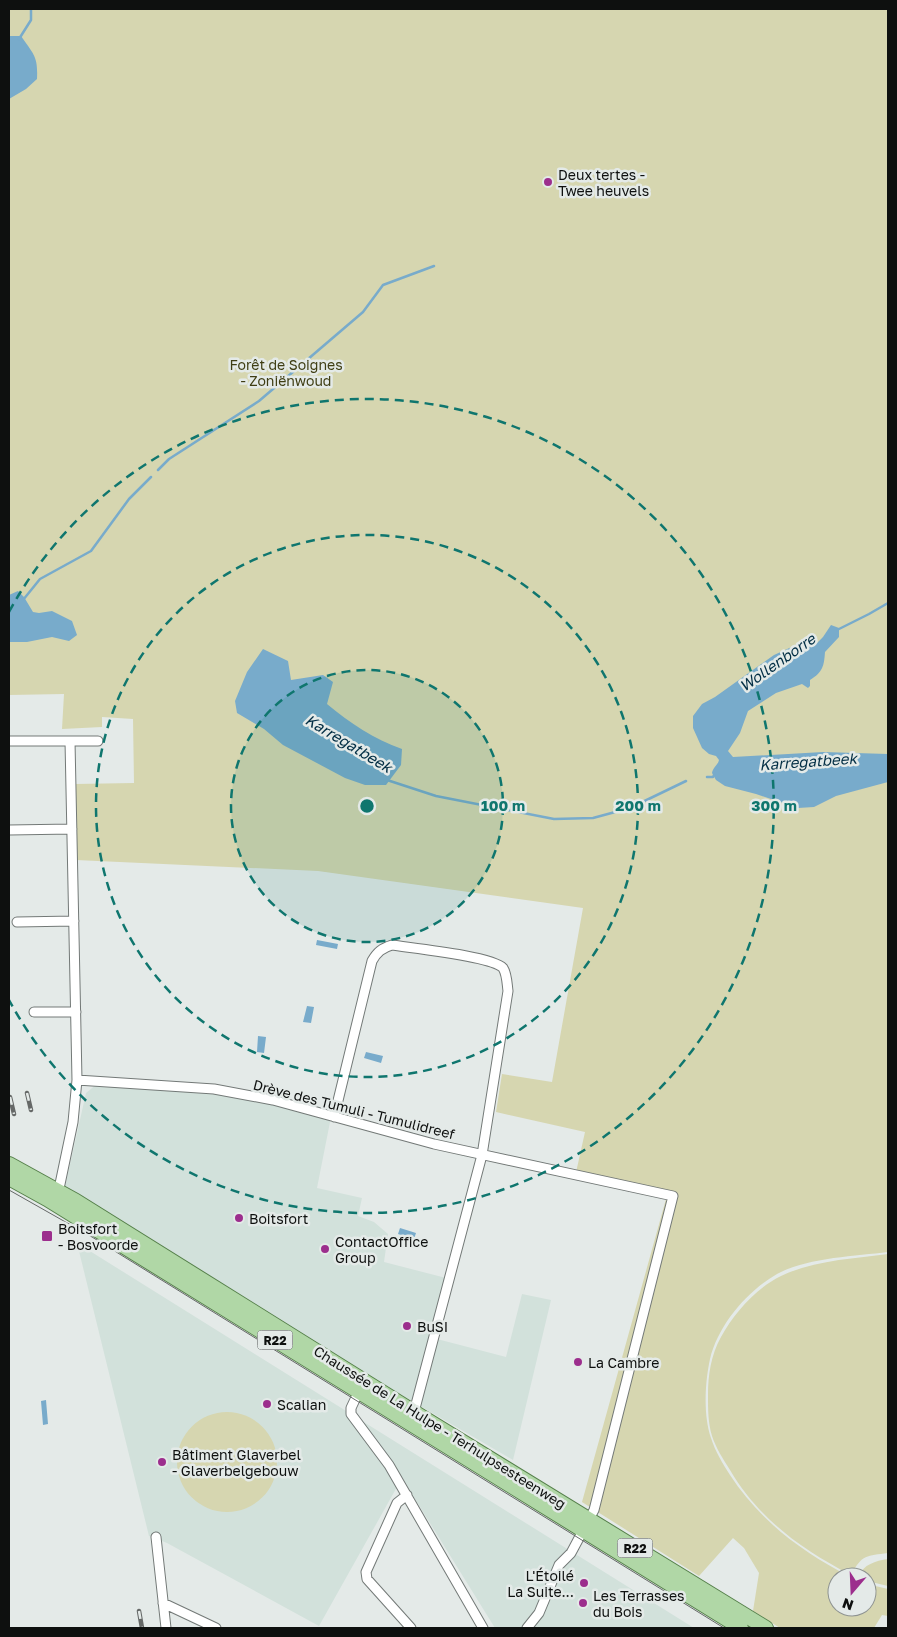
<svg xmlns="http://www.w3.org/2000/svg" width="897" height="1637" viewBox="0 0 897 1637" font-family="'Golos Text',sans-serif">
  <rect width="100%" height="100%" fill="#e4eae8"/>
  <!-- built -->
  <path fill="#d2e1db" d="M97,1084L216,1091L331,1117L317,1188L362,1198L358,1216L374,1222L388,1234L384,1262L446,1278L437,1339L506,1357L522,1294L551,1300L513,1460L317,1346L64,1191L86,1093Z
    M77,1243L686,1623L694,1628H495L402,1478L319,1626L167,1543L149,1536Z"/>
  <!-- green -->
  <path fill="#d6d6b0" d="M9,9H888V1252C855,1256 806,1258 777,1274C747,1291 718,1325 710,1359C705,1382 703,1415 711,1438C715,1451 723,1464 730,1475C761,1522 801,1551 850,1577H837V1607H867V1584L888,1589V1616L882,1615L874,1628H780L753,1611L759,1573L744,1548L733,1538L699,1576L582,1502L666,1199L575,1177L585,1132L496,1112L502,1074L552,1082L583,908L318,871L76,860L75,784L134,783L133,719L102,717V727L62,729L64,694L9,695Z
    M888,1254V1553C867,1556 862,1554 851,1575C801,1549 759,1519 730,1470C723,1459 716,1448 712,1436C708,1423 708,1409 708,1395C708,1375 711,1355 721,1337C734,1313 756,1288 781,1276C814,1260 853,1259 888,1254Z
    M177 1462a50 50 0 1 1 100 0a50 50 0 1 1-100 0Z
    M888,1559V1586L867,1581V1577H858C864,1564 875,1561 888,1559Z"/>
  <!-- water -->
  <path fill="#78abcb" d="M9,36H21C34,55 38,56 37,79L26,89L9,99Z
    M18,591L24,597L33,612L39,613L52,611L72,621L77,635L69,641L52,637L27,642H9V595Z
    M831,625L839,628V637L825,652C824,666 823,672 810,680V686L808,688L802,684L776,693L748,711L740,733L728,751L733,757L823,752L888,754V782L836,796L814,807L798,808L756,794L725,786L716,780L712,773C713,767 718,765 719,760L716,756L709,754L702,748L693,728V716L702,704L715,697L774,655L796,645L817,643L823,637Z
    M263,649L288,661L291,680L323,675L333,682L327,704C350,723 374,739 402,749L401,765L386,785H365L345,778L283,745L264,729L237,713L235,701L247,672Z
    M317,940L338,944L337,949L316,945Z
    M307,1006L314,1007L311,1023L303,1022Z
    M258,1036L266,1037L264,1053L257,1052Z
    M366,1052L383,1056L381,1063L364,1058Z
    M400,1228L416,1233L414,1239L398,1234Z
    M46,1400L48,1424L43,1425L41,1401Z"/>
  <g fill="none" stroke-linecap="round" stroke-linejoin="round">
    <!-- stream -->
    <path stroke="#78abcb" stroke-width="2.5" d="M19,39L31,20V9
      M158,470L169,459L259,401L363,312L383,285L434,266
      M23,600L40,579L91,551L129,499L151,477
      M837,630L869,614L888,603
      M707,777H713L714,775
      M387,780L436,796L554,819L593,818L630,808L686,781"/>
    <defs>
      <path id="minor" d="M9,741H98
        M9,830L72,829
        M17,922L74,921
        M34,1012H76
        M77,1080L214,1089L273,1100L434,1144L673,1196L594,1510L571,1553L559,1565L539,1613L527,1628
        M334,1117L372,961C377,952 382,948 392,945C411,948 492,956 503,968C507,974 507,984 508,991L482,1155L414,1412
        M57,1190L60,1184L73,1122L77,1080L70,741
        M359,1391L351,1408V1414L389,1465L483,1628
        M407,1495L397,1503L366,1572L367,1579L411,1628
        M156,1537L166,1628
        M163,1603L216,1628"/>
      <path id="primary" d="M9,1164L76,1201L414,1412L766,1628
        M9,1178L47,1199L741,1628"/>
    </defs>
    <!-- minor casing -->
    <use href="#minor" stroke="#737977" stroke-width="11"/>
    <!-- primary casing -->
    <use href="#primary" stroke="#56804b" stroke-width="16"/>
    <!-- minor -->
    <use href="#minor" stroke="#fff" stroke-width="9"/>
    <!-- primary -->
    <use href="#primary" stroke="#b0d7a6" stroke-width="14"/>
    <!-- tram -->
    <path stroke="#656867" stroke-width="1" d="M9,1190L92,1237L724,1628"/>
    <defs>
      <path id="rail" d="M27,1093L31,1110
        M10,1097L14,1114
        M139,1611L142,1628"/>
    </defs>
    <!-- rail casing -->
    <use href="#rail" stroke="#656867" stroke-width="4.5"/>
    <!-- rail -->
    <use href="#rail" stroke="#e4eae8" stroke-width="2.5" stroke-dasharray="8" stroke-linecap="butt"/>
  </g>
  <!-- distance rings -->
  <circle cx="367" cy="806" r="136" fill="#0f766e" fill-opacity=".12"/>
  <g fill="none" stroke="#0f766e" stroke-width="2.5" stroke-dasharray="9 6">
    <circle cx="367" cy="806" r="136"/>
    <circle cx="367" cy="806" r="271"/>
    <path d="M9 612A407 407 0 1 1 9 1000"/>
  </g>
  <!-- markers -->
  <g fill="#9c2e8d" stroke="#e4eae8" stroke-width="2">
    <circle cx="548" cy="182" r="5"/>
    <circle cx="239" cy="1218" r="5"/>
    <rect x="41" y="1230" width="12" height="12" rx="2.5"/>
    <circle cx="325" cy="1249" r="5"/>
    <circle cx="407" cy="1326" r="5"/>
    <circle cx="578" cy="1362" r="5"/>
    <circle cx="267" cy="1404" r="5"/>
    <circle cx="162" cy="1462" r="5"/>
    <circle cx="584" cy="1583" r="5"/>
    <circle cx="583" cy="1603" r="5"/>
  </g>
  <g text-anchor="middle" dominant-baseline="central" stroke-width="5" stroke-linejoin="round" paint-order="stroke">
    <!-- shield labels -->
    <g fill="#e4eae8" stroke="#4e5150" stroke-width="1">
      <rect x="257.5" y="1330.5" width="35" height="19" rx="4"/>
      <rect x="617.5" y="1538.5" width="35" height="19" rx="4"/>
    </g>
    <g font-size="12" font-weight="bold" fill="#0e100f">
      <text x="275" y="1340">R22</text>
      <text x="635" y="1548">R22</text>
    </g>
    <!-- poi labels -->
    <g font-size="14" fill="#0e100f" stroke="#e4eae8" text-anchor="start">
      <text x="558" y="174">Deux tertes -<tspan x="558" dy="16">Twee heuvels</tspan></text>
      <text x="249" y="1218">Boitsfort</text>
      <text x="58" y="1228">Boitsfort<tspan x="58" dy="16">- Bosvoorde</tspan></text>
      <text x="335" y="1241">ContactOffice<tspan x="335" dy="16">Group</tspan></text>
      <text x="417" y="1326">BuSI</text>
      <text x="588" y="1362">La Cambre</text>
      <text x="277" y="1404">Scalian</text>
      <text x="172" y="1454">Bâtiment Glaverbel<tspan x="172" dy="16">- Glaverbelgebouw</tspan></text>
      <text x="574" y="1575" text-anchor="end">L'Étoilé<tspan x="574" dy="16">La Suite...</tspan></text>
      <text x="593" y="1595">Les Terrasses<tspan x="593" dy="16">du Bois</tspan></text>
    </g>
    <!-- park labels -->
    <g font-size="14" fill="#3f3e14" stroke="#e4eae8">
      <text x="286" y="364">Forêt de Soignes<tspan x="286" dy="16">- Zoniënwoud</tspan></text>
    </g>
    <!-- street labels -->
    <g font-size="14" fill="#0e100f" stroke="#e4eae8">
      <text transform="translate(354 1109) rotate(14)">Drève des Tumuli - Tumulidreef</text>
      <text transform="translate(440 1427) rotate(32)">Chaussée de La Hulpe - Terhulpsesteenweg</text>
    </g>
    <!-- water labels -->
    <g font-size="15" font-style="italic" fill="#022e44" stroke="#e4eae8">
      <text transform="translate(777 662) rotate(-35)">Wollenborre</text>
      <text transform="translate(349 743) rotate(31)">Karregatbeek</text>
      <text transform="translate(808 761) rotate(-4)">Karregatbeek</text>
    </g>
  </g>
  <circle cx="367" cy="806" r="8" fill="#0f766e" stroke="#e4eae8" stroke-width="2.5"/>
  <g font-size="15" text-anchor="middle" font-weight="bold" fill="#0f766e" stroke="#e4eae8" stroke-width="5" stroke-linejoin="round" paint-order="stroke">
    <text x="503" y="811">100 m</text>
    <text x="638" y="811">200 m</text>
    <text x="774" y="811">300 m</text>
  </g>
  <!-- border -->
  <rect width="897" height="1637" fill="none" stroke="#0e100f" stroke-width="20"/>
  <!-- north arrow -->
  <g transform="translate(852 1592) rotate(199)"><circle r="24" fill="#e4eae8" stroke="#8e9391"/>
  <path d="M0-4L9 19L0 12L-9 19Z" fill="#9c2e8d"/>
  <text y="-8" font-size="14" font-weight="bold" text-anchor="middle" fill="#0e100f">N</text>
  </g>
</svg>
